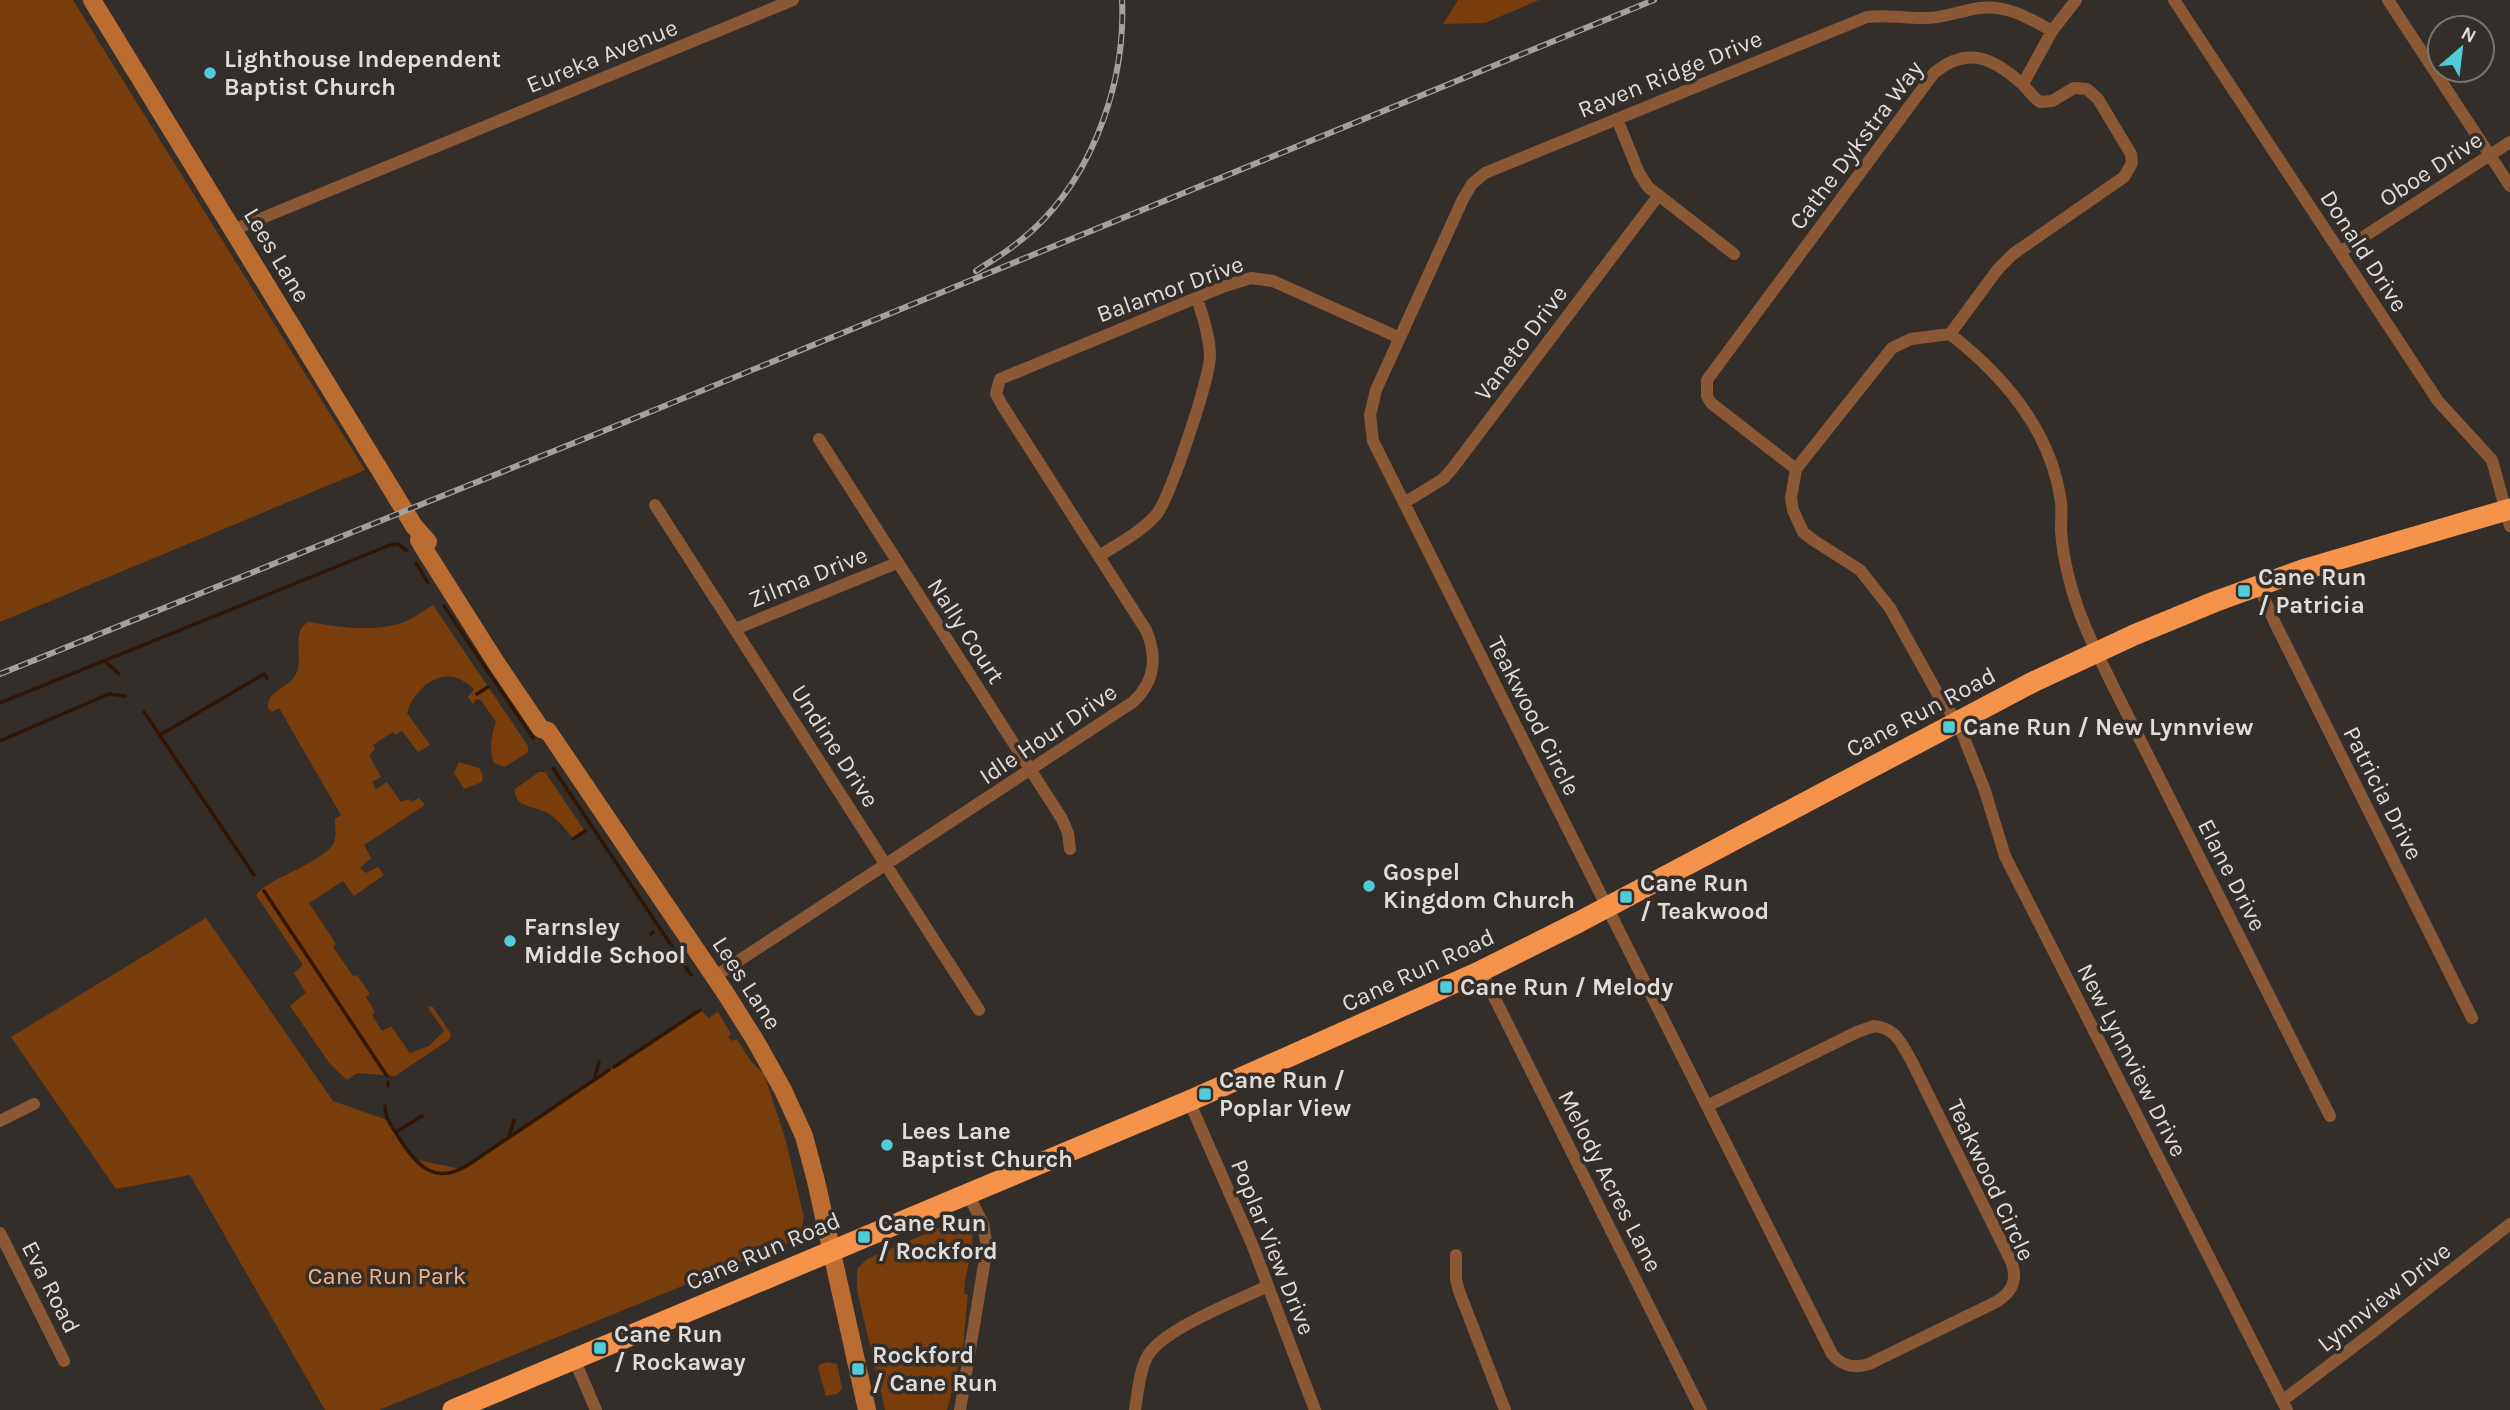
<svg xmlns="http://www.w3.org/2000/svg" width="2510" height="1410" viewBox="0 0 2510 1410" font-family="Karla,sans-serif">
  <rect width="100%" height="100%" fill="#342e2b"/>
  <!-- green -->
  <path fill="#783d0b" d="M0,0H73L365,470L0,622Z
    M1458,0H1539L1485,23L1443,24Z
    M433,605L528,746V752L505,767L494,763C489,750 491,735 496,722L481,700L476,699L473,704L468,697L474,689C468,684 462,679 454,677C432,673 412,694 407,713L430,745L418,752L402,731L395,735L393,732L373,745L375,749L369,755L381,777L372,782L376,789L387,782L401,802L409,799L412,802L419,798L425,805L364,845L371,858L360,868L366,873L378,867L384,875L354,896L343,881L309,903L336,944L333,947L353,976L357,975L370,994L366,997L375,1012L372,1015L382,1031L391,1026L410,1053L429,1046L444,1031L427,1006L433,1007L451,1034L449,1040L395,1076L357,1073L347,1080L330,1064L290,1006L306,993L294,973L303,965L256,895C271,876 326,862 334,842C337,835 335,827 335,819L341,815L279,708L272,712L268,708C267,689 289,689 296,674C304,657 290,631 309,622C338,627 375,633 404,622C414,618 423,611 433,605Z
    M459,762L479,768L483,775L482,782L464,789L454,773Z
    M539,772H545L584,830L573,838C565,829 558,819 548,813C536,806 513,808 515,789Z
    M206,918L333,1101L387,1120L414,1159L460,1169L700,1010L709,1018L718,1012L731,1034L728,1037L732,1041L737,1039L750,1060L764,1074L786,1141L804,1218L800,1235L790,1242L379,1410H325L190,1175L116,1189L11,1037Z
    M960,1219L970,1224C979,1246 961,1278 965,1294H968L963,1348L947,1410H885L857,1290V1269L867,1259Z
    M828,1362L837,1364L842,1389L837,1394L826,1396L818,1367L820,1364Z"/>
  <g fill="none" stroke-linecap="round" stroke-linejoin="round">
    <!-- stream -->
    <path stroke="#301705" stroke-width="3.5" d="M416,563L428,583
      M444,606L533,738
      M105,661L119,674
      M477,694L488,687
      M0,703L390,545L398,544L407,551
      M144,712L254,875
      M160,735L264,674L267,678
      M0,741L109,694L125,696
      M553,768L691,975
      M573,839L585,831
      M264,891L387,1076
      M651,934L653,932
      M614,1067L700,1010
      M594,1080L599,1062
      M388,1086V1082
      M385,1106C385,1120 394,1129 401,1141C418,1167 436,1185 468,1165L609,1070
      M396,1132L422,1116
      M509,1137L514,1120"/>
    <!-- street -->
    <path stroke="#8a5835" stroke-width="12" d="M2174,0L2438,401L2492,460L2510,526
      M2388,0L2510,186
      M2023,84L2052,31L2076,0
      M1617,119L1639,173L1648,187L1734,254
      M233,230L793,0
      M2340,252L2510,142
      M1950,334C2004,376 2052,432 2061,503C2062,512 2061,521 2061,530C2062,547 2065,564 2070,582C2079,619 2098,655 2115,690L2330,1116
      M819,439L1062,819L1068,833L1070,849
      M1796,469L1711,403L1707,396V380L1934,73C1966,46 1992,57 2021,83C2028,89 2032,97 2040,102L2052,101L2074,88L2087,89L2098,99L2131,154L2132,163L2124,177L2013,254L1998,269L1950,334L1911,339L1892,348L1796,469L1791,498L1793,510L1803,532L1813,540L1860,570L1890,608L1939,696L1958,723L1984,788L2005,856L2287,1410
      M1404,503L1443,479L1452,469L1658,196
      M655,505L979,1010
      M1099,556C1118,544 1141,532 1156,515C1170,498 1210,378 1210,356C1210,336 1202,316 1197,297
      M2259,586L2274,621L2472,1018
      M735,629L897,563
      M1481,971L1701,1410
      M714,977L1133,702C1155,681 1158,658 1146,630L1002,405L996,394L1000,379L1225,286L1251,278L1273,281L1400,338
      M1874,1026C1896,1028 1901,1043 1911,1060L2011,1261C2018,1279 2013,1292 1996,1302L1869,1364C1853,1369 1842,1366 1832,1354L1707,1106L1857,1032Z
      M1189,1101L1252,1244L1315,1410
      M1707,1106L1373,441L1370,415L1376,390L1463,199L1472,184L1485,173L1867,17C1888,14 1906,19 1927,18C1945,18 1962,10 1980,8C2008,5 2029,18 2052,31
      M0,1121L34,1104
      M0,1233L64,1361
      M1456,1255V1279L1459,1291L1505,1410
      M574,1359L596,1410
      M2282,1401L2373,1332L2510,1224
      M960,1410L987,1247L983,1224L968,1194
      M1135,1410C1138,1393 1139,1372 1147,1357C1161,1330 1238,1300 1268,1286"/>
    <!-- secondary -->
    <path stroke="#bb6c30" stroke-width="18" d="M92,0L414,526L428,542
      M420,535L419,540L428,555L495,661L541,729L548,731L726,994L755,1040L783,1090L804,1136L816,1181L867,1410"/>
    <!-- highway -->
    <path stroke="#f5934b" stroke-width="21" d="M453,1410L1189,1101L1481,971L1579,922L2033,682L2134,635L2214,602L2302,570L2510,509"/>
    <defs>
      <path id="rail" d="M976,271C989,262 1004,254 1016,244C1088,190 1126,88 1122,0
        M0,674L601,432L1654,0"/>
    </defs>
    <!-- rail casing -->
    <use href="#rail" stroke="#a4a09d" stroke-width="6"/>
    <!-- rail -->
    <use href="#rail" stroke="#342e2b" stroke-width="3.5" stroke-dasharray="10" stroke-linecap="butt"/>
  </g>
  <!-- markers -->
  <g fill="#52cbd8" stroke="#342e2b" stroke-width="2.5">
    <circle cx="210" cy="73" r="7"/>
    <rect x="2237" y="584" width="14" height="14" rx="3.5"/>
    <rect x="1942" y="720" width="14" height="14" rx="3.5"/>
    <circle cx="1369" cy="886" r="7"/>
    <rect x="1619" y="890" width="14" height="14" rx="3.5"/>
    <circle cx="510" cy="941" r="7"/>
    <rect x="1439" y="980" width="14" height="14" rx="3.5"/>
    <rect x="1198" y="1087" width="14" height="14" rx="3.5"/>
    <circle cx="887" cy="1145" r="7"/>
    <rect x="857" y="1230" width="14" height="14" rx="3.5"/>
    <rect x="593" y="1341" width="14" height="14" rx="3.5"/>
    <rect x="851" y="1362" width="14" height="14" rx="3.5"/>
  </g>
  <g text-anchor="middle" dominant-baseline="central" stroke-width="7" stroke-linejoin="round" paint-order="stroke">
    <!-- street labels -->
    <g font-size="24" fill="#dfdcda" stroke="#342e2b">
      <text transform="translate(602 56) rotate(-22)">Eureka Avenue</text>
      <text transform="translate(1670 74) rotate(-22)">Raven Ridge Drive</text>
      <text transform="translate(1856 145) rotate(-53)">Cathe Dykstra Way</text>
      <text transform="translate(2431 169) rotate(-33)">Oboe Drive</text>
      <text transform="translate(2364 251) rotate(57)">Donald Drive</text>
      <text transform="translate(277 255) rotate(59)">Lees Lane</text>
      <text transform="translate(1170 289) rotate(-20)">Balamor Drive</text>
      <text transform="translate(1521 343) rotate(-53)">Vaneto Drive</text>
      <text transform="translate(808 577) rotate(-22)">Zilma Drive</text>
      <text transform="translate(966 631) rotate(57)">Nally Court</text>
      <text transform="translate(1921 712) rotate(-28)">Cane Run Road</text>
      <text transform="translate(1534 716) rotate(63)">Teakwood Circle</text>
      <text transform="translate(1048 734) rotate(-34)">Idle Hour Drive</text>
      <text transform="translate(835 746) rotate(57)">Undine Drive</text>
      <text transform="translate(2383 793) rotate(63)">Patricia Drive</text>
      <text transform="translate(2232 875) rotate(63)">Elane Drive</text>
      <text transform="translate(1418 970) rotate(-25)">Cane Run Road</text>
      <text transform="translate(747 983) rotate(57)">Lees Lane</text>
      <text transform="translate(2132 1060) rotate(63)">New Lynnview Drive</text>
      <text transform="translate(1991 1180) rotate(65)">Teakwood Circle</text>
      <text transform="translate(1610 1181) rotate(63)">Melody Acres Lane</text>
      <text transform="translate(1273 1247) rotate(68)">Poplar View Drive</text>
      <text transform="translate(763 1251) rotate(-23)">Cane Run Road</text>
      <text transform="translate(51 1287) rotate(63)">Eva Road</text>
      <text transform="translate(2384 1297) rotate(-38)">Lynnview Drive</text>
    </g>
    <!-- poi labels -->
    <g font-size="24" font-weight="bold" fill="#dfdcda" stroke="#342e2b" text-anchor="start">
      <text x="224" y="59">Lighthouse Independent<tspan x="224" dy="28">Baptist Church</tspan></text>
      <text x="2258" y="577">Cane Run<tspan x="2258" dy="28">/ Patricia</tspan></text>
      <text x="1963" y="727">Cane Run / New Lynnview</text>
      <text x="1383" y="872">Gospel<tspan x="1383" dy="28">Kingdom Church</tspan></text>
      <text x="1640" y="883">Cane Run<tspan x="1640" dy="28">/ Teakwood</tspan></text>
      <text x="524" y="927">Farnsley<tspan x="524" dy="28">Middle School</tspan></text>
      <text x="1460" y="987">Cane Run / Melody</text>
      <text x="1219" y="1080">Cane Run /<tspan x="1219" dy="28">Poplar View</tspan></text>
      <text x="901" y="1131">Lees Lane<tspan x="901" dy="28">Baptist Church</tspan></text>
      <text x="878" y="1223">Cane Run<tspan x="878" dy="28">/ Rockford</tspan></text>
      <text x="614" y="1334">Cane Run<tspan x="614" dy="28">/ Rockaway</tspan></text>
      <text x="872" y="1355">Rockford<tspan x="872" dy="28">/ Cane Run</tspan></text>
    </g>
    <!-- park labels -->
    <g font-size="24" fill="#f2b389" stroke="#342e2b">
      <text x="387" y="1276">Cane Run Park</text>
    </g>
  </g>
  <!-- north arrow -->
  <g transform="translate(2461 49) rotate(28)"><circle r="33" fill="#342e2b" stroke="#787471" stroke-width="2"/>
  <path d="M0-5L12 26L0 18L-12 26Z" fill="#52cbd8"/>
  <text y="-10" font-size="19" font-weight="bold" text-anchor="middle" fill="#dfdcda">N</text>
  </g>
</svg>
